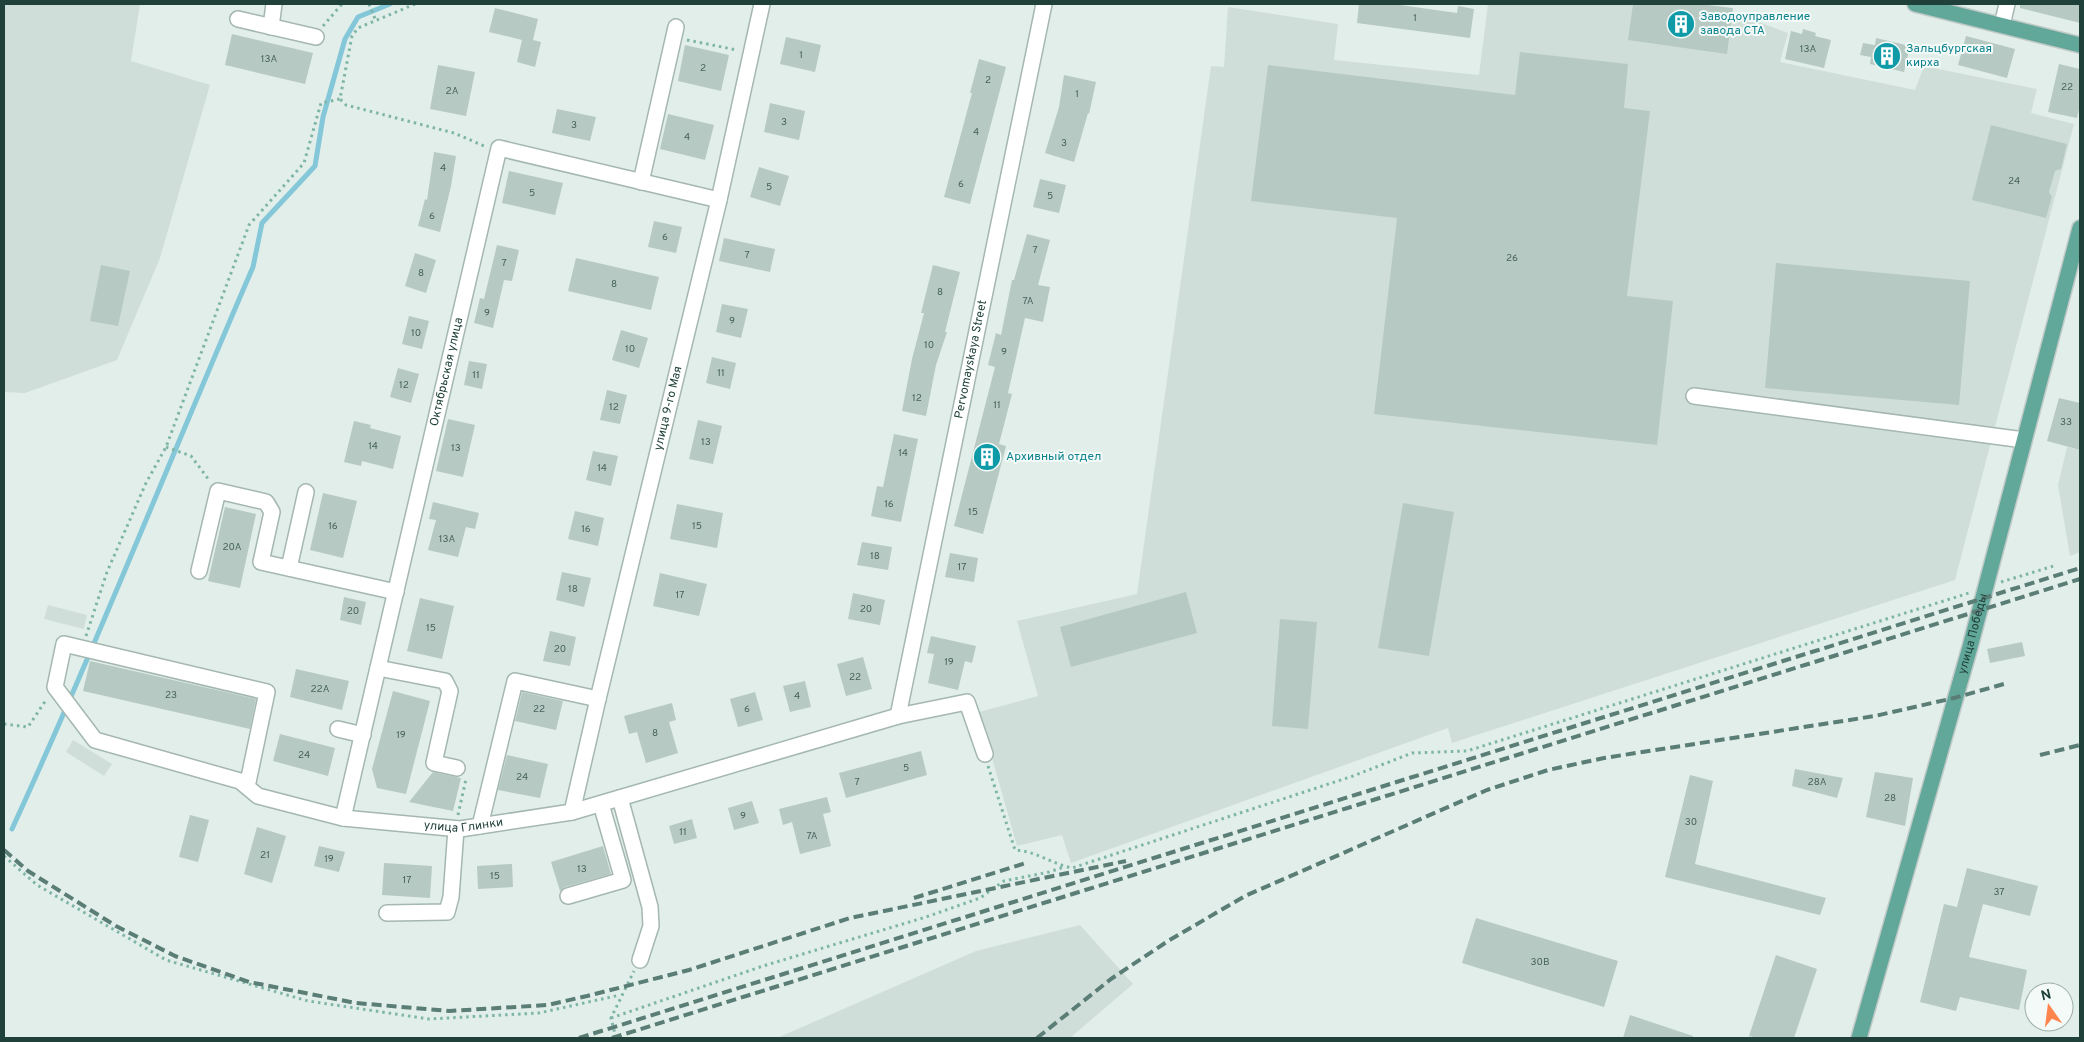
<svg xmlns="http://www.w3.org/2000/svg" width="2084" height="1042" viewBox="0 0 2084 1042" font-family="Overpass,sans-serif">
  <rect width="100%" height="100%" fill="#e2eee9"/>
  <!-- built -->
  <path fill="#d0ded9" d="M4,4H140L131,61L210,85L160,258L117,360L25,393L4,392Z
    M1488,4H1672L1732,12L1788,33L1780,62L1915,90L1924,66L2037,89L2031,113L2074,124L1955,580L1452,743L1448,728L1071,863L1062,835L1017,846L979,712L1038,696L1017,621L1137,594L1211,66L1224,67L1228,7L1338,24L1334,60L1479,75Z
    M2067,447L2080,450V552L2070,556L2058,485Z
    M48,605L87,615L84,629L44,619Z
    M73,740L112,764L104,776L66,752Z
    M1080,925L1133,984L1070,1038H777L976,951Z"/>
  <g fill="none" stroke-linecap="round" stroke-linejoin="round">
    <!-- stream -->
    <path stroke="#84c7d9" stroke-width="5" d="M12,829C97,644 172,454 253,267L262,223L315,166L323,117L345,39L358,17L390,4"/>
  </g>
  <!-- building -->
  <path fill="#b7c9c3" d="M1359,4H1393L1457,13L1458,6L1474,9L1470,38L1357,23Z
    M1633,4H1699L1733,8L1727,54L1628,40Z
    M2020,4H2080V23L2020,8Z
    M495,8L538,19L533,40L541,42L535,67L517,62L522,40L489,32Z
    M1803,29L1816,33L1815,36L1831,40L1824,68L1785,59L1791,31L1802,34Z
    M232,34L313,53L305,84L225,65Z
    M1966,36L2015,49L2007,78L1958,65Z
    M786,37L821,45L815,72L780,64Z
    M1876,38L1910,46L1904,72L1870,64L1871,57L1860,55L1863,43L1875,45Z
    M685,45L729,55L721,91L678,81Z
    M1520,52L1628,64L1624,108L1650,111L1627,296L1673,301L1657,445L1374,414L1397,218L1251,201L1268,65L1515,95Z
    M979,59L1006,67L970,204L944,197L972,93H970Z
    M2059,64L2080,69V105L2077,118L2048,112Z
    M438,65L475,72L466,116L430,109Z
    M1064,75L1096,82L1089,114L1088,113L1074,162L1045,153L1059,107Z
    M770,103L805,111L799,140L764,132Z
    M557,109L596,117L590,141L552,133Z
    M668,114L714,125L705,160L660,149Z
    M1991,125L2067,144L2061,169L2055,171L2049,192L2052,197L2046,218L1972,200Z
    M434,152L456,156L451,186L440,232L418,226L425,199L427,200Z
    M759,167L789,176L780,206L750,197Z
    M509,171L563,183L555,215L502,203Z
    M1040,179L1066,185L1059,213L1033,207Z
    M654,221L682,227L676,253L648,247Z
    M1027,234L1050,240L1038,285L1050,287L1043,322L1025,318L1008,393L1012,394L999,444L1006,446L983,534L954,526L995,367L988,365L996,333L1001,335L1012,280H1014Z
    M724,238L775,249L770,272L719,261Z
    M497,245L519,250L512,281L504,280L493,328L474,323L480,298L484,299Z
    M415,253L436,260L426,293L405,286Z
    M576,258L659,277L651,310L568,291Z
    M1776,263L1970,281L1959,405L1765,388Z
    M101,265L130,271L118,326L90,321Z
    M933,265L960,272L945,332H947L936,365L926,416L902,411L912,359L924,313H921Z
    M722,304L748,309L741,338L716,332Z
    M409,316L429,321L422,349L402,344Z
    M621,330L648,338L639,368L612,360Z
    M712,357L736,363L730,389L706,383Z
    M469,361L487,364L482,389L464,385Z
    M398,368L419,374L411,403L390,397Z
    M607,390L627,395L620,424L600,420Z
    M2059,398L2080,403V450L2047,441Z
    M448,419L475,425L463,477L436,471Z
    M698,420L722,426L713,464L689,459Z
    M354,421L371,425L370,428L401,436L393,469L362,461L361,466L344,462Z
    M894,434L918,439L901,522L871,516L877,486L883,487Z
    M593,451L618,456L611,486L586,480Z
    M323,493L357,501L343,558L310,550Z
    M433,502L479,513L475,529L466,527L458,557L428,550L436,520L429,519Z
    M1403,503L1454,512L1429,656L1378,648Z
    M677,504L723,513L717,548L670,539Z
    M225,507L256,514L240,588L208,581Z
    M575,511L604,518L598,546L568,539Z
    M862,542L892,547L888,570L857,565Z
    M950,553L978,558L974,582L945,577Z
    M562,572L591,578L584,607L556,600Z
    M660,573L707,584L699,616L653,606Z
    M1186,592L1197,633L1071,667L1060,627Z
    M853,593L885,600L880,625L848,619Z
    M344,597L366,602L361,625L340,620Z
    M420,598L454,606L442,659L407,651Z
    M1280,619L1317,622L1308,729L1272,726Z
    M550,631L576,637L570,666L543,661Z
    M931,636L976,646L972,663L965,661L958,690L928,683L934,654L927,653Z
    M2022,642L2025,656L1990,663L1987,649Z
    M863,657L872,689L846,696L837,664Z
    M90,661L256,699L250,729L83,691Z
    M296,669L349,681L342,710L290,697Z
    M805,681L811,707L790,712L783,686Z
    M393,691L430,701L406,794L377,788L372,769Z
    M522,692L563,701L556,730L515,721Z
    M755,692L763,720L738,727L730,699Z
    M672,703L676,720L669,722L678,753L646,763L637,732L629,734L624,716Z
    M280,734L335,748L328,776L273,761Z
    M921,751L927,775L846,798L839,773Z
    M507,755L548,764L540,798L498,790Z
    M1795,769L1843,778L1837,798L1792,786Z
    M433,772L461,778L453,811L409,802Z
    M1875,772L1913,778L1905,826L1866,817Z
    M1690,775L1713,781L1695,864L1826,898L1820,915L1665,877Z
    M827,797L831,812L823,814L831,846L800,854L792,822L783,825L779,809Z
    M752,801L759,823L734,830L728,808Z
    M190,815L209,820L198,862L179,857Z
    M692,819L697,838L674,844L669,826Z
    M257,827L286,836L272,883L244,874Z
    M319,846L345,852L339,872L314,866Z
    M603,846L611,874L565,887L560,891L551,862Z
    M384,863L432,866L430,898L382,895Z
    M512,864L513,887L478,889L477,866Z
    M1967,868L2038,886L2030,916L1983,904L1969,957L2027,970L2019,1010L1960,997L1956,1011L1920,1002L1944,904L1957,907Z
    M1476,918L1618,961L1604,1007L1462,963Z
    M1776,955L1817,969L1794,1038H1757L1749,1036Z
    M1630,1015L1693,1036V1038H1623Z"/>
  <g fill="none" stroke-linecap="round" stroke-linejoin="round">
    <defs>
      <g id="minor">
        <path d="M238,19L316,37"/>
        <path d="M2002,25L2007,4"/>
        <path d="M271,27L274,4"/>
        <path d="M641,182L676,27"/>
        <path d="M1694,396L2024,440"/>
        <path d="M289,568L306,492"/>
        <path d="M199,571L218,491L266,502L272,512L261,562L396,592"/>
        <path d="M378,668L445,681L450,691L434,763L457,768"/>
        <path id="s1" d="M898,716L1044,4"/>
        <path d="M338,729L363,735"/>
        <path id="s2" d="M247,787L267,692L64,644L55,687L95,740L240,781L258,796L343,818L460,829L572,812L898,716L967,702L985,754"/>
        <path d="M620,798L650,907L651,926L640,960"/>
        <path id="s3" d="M572,812L598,699L719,200L762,4"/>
        <path id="s4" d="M343,818L499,148L719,200"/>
        <path d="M480,826L515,681L598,699"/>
        <path d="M568,896L623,880L601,804"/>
        <path d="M387,913L447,912L451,897L456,829"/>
      </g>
      <g id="major">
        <path d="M1915,4L2080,45"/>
        <path id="s5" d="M1859,1038L1970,647L2080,228"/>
      </g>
    </defs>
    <!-- minor casing -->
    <use href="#minor" stroke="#a4b7b1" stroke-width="18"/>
    <!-- major casing -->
    <use href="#major" stroke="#c1cac8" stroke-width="18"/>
    <!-- path -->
    <path stroke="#7fb5a7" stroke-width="3" stroke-dasharray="2.5 4" stroke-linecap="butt" d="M369,4L376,21
      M415,4L358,28L352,36L340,99L346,105L454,133L484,146
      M323,26L342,4
      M687,40L737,50
      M166,447L191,456L209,480
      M2001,582L2057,565
      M86,636L107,572L146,483L166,447L249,225L304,163L321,103L340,99
      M4,724L28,727L46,700
      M988,766L1015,850C1036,851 1052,864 1072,868L1353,776L1412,753L1467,751L1969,593
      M458,815L466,779
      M4,856L37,885L166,960L308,1001L429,1019L539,1013L620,995
      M611,1018L763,966L926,917L980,898L1004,881L1049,872L1064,867
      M616,1038L611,1018L634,971"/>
    <!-- minor -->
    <use href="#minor" stroke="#fff" stroke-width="15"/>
    <!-- major -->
    <use href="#major" stroke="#62a89a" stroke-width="15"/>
    <!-- rail -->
    <path stroke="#5a7d76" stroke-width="4" stroke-dasharray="10 5" stroke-linecap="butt" d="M2040,755L2080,745
      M4,850L28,871L116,926L175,956L249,982L356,1003L449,1011L548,1005L587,996L689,970L850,918L1126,861
      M914,898L1026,863
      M579,1038L2080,568
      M612,1038L2080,579
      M1037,1038L1111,979L1168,941L1245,896L1487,790L1548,770L1604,758L1875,716L1954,698L2004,684"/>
  </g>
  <!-- icons -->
  <defs>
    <symbol id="building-disc" viewBox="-11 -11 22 22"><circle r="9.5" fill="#0f9aa8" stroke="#f3faf7"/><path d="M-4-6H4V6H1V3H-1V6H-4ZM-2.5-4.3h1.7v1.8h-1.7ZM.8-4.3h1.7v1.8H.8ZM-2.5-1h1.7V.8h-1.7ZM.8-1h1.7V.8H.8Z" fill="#fff"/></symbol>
  </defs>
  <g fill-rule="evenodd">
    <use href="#building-disc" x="1665" y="8" width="32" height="32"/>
    <use href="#building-disc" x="1871" y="40" width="32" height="32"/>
    <use href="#building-disc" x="971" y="441" width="32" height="32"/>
  </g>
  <g text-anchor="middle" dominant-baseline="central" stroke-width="4" stroke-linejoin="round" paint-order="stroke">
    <!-- number labels -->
    <g font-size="10" fill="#46635c">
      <text x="1415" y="18">1</text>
      <text x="1808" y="49">13А</text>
      <text x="801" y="55">1</text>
      <text x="269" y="59">13А</text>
      <text x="703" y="68">2</text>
      <text x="988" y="80">2</text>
      <text x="2067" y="87">22</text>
      <text x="452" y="91">2А</text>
      <text x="1077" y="94">1</text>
      <text x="784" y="122">3</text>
      <text x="574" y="125">3</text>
      <text x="976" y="132">4</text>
      <text x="687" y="137">4</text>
      <text x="1064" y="143">3</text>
      <text x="443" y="168">4</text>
      <text x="2014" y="181">24</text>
      <text x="961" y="184">6</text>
      <text x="769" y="187">5</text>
      <text x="532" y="193">5</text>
      <text x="1050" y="196">5</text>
      <text x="432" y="216">6</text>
      <text x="665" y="237">6</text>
      <text x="1035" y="250">7</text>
      <text x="747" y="255">7</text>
      <text x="1512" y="258">26</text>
      <text x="504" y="263">7</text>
      <text x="421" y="273">8</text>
      <text x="614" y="284">8</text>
      <text x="940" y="292">8</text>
      <text x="1028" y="301">7А</text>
      <text x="487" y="313">9</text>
      <text x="732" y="321">9</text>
      <text x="416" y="333">10</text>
      <text x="929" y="345">10</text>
      <text x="630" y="349">10</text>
      <text x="1004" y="352">9</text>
      <text x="721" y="373">11</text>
      <text x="476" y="375">11</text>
      <text x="404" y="385">12</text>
      <text x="917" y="398">12</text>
      <text x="997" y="405">11</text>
      <text x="614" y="407">12</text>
      <text x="2066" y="422">33</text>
      <text x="706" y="442">13</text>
      <text x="373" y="446">14</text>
      <text x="456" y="448">13</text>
      <text x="903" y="453">14</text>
      <text x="602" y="468">14</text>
      <text x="889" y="504">16</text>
      <text x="973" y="512">15</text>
      <text x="333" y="526">16</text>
      <text x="697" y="526">15</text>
      <text x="586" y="529">16</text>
      <text x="447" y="539">13А</text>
      <text x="232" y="547">20А</text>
      <text x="875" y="556">18</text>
      <text x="962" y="567">17</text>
      <text x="573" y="589">18</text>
      <text x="680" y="595">17</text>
      <text x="866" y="609">20</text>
      <text x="353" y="611">20</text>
      <text x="431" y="628">15</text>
      <text x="560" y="649">20</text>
      <text x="949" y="662">19</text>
      <text x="855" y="677">22</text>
      <text x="320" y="689">22А</text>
      <text x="171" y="695">23</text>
      <text x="797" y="696">4</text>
      <text x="539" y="709">22</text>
      <text x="747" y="709">6</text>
      <text x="655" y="733">8</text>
      <text x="401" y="735">19</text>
      <text x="304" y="755">24</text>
      <text x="906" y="768">5</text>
      <text x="522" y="777">24</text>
      <text x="857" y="782">7</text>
      <text x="1817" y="782">28А</text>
      <text x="1890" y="798">28</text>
      <text x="743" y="816">9</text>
      <text x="1691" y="822">30</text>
      <text x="683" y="832">11</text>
      <text x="812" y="836">7А</text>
      <text x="265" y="855">21</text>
      <text x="329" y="859">19</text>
      <text x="582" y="869">13</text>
      <text x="495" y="876">15</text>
      <text x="407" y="880">17</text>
      <text x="1999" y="892">37</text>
      <text x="1540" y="962">30В</text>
    </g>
    <!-- culture labels -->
    <g font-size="12" fill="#0d838f" stroke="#f3faf7" text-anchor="start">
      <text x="1700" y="17">Заводоуправление<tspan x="1700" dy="14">завода СТА</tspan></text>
      <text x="1906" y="49">Зальцбургская<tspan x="1906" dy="14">кирха</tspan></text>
      <text x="1006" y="457">Архивный отдел</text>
    </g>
    <!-- street labels -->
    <g font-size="12" fill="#20413a" stroke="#f3faf7">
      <text stroke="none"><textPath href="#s1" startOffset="364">Pervomayskaya Street</textPath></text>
      <text stroke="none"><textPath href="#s4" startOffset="458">Октябрьская улица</textPath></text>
      <text stroke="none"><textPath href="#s3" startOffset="415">улица 9-го Мая</textPath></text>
      <text stroke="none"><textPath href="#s5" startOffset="420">улица Победы</textPath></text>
      <text stroke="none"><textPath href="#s2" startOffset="799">улица Глинки</textPath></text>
    </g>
  </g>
  <!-- border -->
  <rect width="2084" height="1042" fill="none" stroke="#20413a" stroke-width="10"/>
  <!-- north arrow -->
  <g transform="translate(2049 1007) rotate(346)"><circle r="24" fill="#f3faf7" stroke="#9fb0ab"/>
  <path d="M0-4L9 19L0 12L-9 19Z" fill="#ff854f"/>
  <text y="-8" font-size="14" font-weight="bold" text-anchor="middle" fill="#20413a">N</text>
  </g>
</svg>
